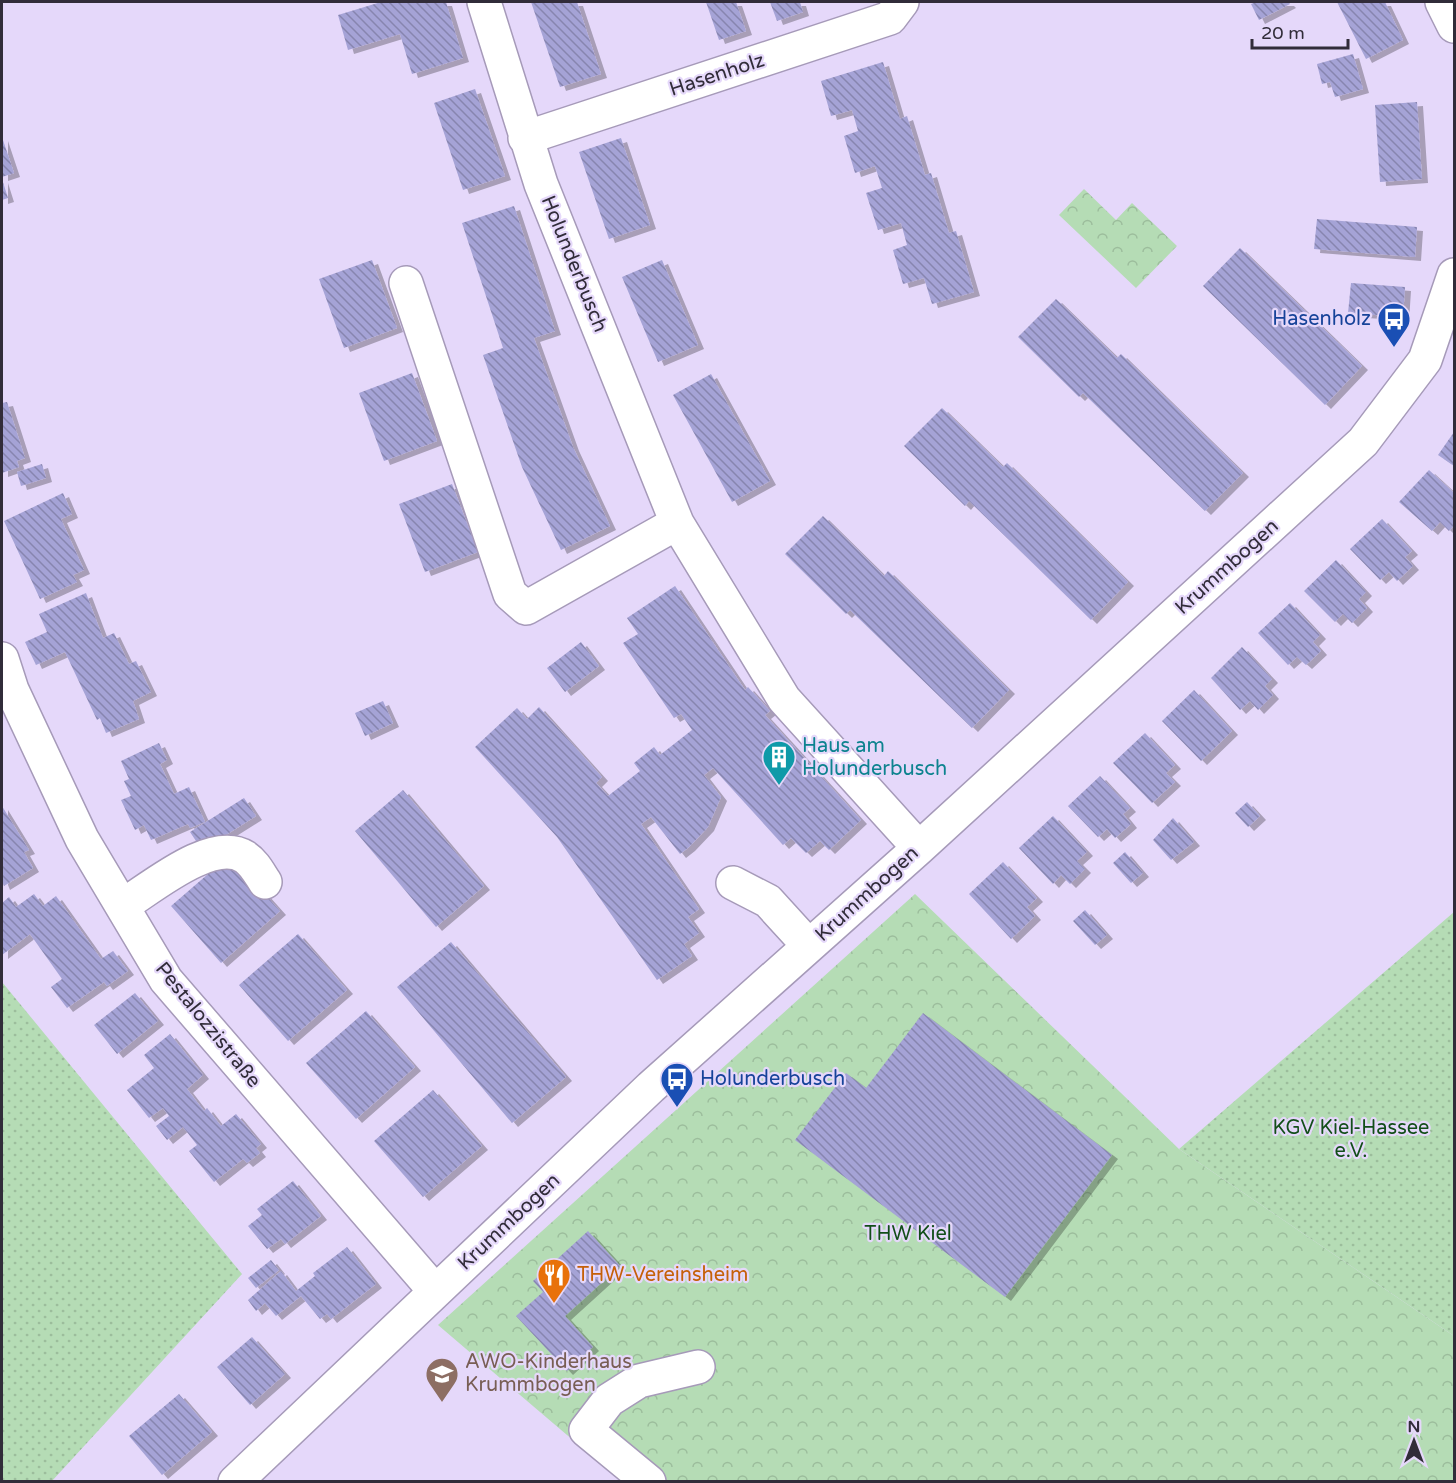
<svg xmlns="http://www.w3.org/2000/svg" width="1456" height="1483" viewBox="0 0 1456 1483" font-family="'Varela Round',sans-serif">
  <defs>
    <pattern id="forest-crowns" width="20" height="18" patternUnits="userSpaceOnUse" patternTransform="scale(1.5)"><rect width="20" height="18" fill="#b5dcb5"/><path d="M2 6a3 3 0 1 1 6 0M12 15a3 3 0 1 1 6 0" fill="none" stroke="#9cbd9c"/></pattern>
    <pattern id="garden-dots" width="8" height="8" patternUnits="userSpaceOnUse" patternTransform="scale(1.5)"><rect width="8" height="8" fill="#b5dcb5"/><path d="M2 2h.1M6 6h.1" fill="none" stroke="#9cbd9c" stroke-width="1.8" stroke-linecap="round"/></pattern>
    <pattern id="building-back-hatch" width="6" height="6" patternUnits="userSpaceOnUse" patternTransform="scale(1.5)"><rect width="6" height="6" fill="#a5a3d6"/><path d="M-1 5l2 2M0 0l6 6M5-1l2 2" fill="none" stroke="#8785af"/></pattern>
    <filter id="shadow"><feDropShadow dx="6" dy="4" stdDeviation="0" flood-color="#0004"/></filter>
  </defs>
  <rect width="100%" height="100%" fill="#e5d8fa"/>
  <!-- forest -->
  <path fill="url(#forest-crowns)" d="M1084,189L1116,220L1132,203L1177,246L1136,288L1059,215Z
    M915,894L1179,1149L1454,1336V1481H621L438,1325Z"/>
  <!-- garden -->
  <path fill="url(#garden-dots)" d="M1454,912V1336L1179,1149Z
    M2,982L242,1274L52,1481H2Z"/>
  <!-- building -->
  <path fill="url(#building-back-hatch)" filter="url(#shadow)" d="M381,2H446L463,58L412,74L400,34L348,50L338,15Z
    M531,2H577L601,74L560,87Z
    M706,2H736L746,31L719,40Z
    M770,2H800L803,12L777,21Z
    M1256,2H1288L1290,4L1259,20L1251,4Z
    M1337,2H1385L1403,40L1366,59Z
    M1353,54L1363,89L1335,97L1330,82L1322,84L1317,64Z
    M883,62L900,119L907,116L925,175L931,173L949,233L956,231L974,292L932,304L924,278L903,284L893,250L907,245L901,223L878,230L866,193L882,188L875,166L855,173L844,136L858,131L852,110L831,116L821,81Z
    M475,89L505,176L463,190L434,103Z
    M1417,102L1422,179L1380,182L1375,105Z
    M2,137L14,173L2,177Z
    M621,138L650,225L609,239L579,152Z
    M2,179L8,198L2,200Z
    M514,206L555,331L534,338L573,447L610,526L561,550L522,467L483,355L503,348L462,223Z
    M1317,219L1417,227L1415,257L1314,249Z
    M1240,248L1362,366L1325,405L1203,286Z
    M372,260L397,328L344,348L319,279Z
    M662,260L698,345L658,362L622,277Z
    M1351,283L1405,287L1403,317L1348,313Z
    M1056,299L1117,358L1121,354L1243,473L1205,511L1083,393L1079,397L1018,337Z
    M412,373L437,441L384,461L359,393Z
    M711,374L770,481L732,502L673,395Z
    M7,402L25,458L17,461L19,467L2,473V403Z
    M942,408L1003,467L1007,463L1128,582L1091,620L969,501L965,506L904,446Z
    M1454,432V466L1438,455Z
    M42,464L46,478L21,486L17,472Z
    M1429,470L1454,493V525L1449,531L1440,522L1432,531L1399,502Z
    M452,484L478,552L425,572L399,504Z
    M63,493L72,514L61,519L84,570L73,575L77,582L40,599L4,521Z
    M823,516L884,576L888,571L1009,690L972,728L850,610L846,614L785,554Z
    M1382,519L1412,551L1405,557L1413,566L1397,581L1389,572L1380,580L1350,549Z
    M1336,560L1366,592L1359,599L1367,608L1352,623L1343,614L1335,622L1304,591Z
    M675,586L745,690L748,687L770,711L765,715L861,820L829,850L820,841L806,853L791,838L783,845L713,768L704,775L721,797L708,827L689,847L680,854L651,817L641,824L699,909L688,917L699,933L684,944L692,956L657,980L557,837L475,747L517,708L527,719L539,707L602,777L596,783L608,796L640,771L634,763L654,747L660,755L692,730L681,714L674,718L623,643L638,634L627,618Z
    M86,593L103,638L114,633L129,664L136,661L151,692L133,701L139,719L106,733L100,718L97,720L65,652L36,665L25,642L47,632L39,614Z
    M1290,603L1320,635L1313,642L1321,651L1306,665L1297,657L1288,665L1258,633Z
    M581,642L599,666L565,692L547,668Z
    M1242,647L1272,679L1265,686L1273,695L1258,710L1250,701L1240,710L1211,678Z
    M1194,690L1232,731L1201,761L1162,721Z
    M383,701L393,723L365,736L355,713Z
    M1145,733L1175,765L1166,773L1175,782L1152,803L1113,763Z
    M159,743L167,760L160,764L174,794L189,787L205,822L190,828L188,824L151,840L144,825L135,830L121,800L131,796L124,781L129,779L121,761Z
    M1100,776L1130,808L1123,814L1131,824L1115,838L1107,829L1098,837L1068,806Z
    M403,790L484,886L436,927L355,831Z
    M244,798L256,816L202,850L190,832Z
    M1247,802L1260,816L1248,827L1235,813Z
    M2,806L29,850L24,852L33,868L4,886L2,881Z
    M1053,816L1087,852L1077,861L1085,869L1070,884L1061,875L1053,884L1019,848Z
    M1173,818L1194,842L1171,860L1153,840Z
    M1125,852L1143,873L1131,883L1113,863Z
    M230,855L280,911L221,963L171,906Z
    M1003,862L1037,898L1027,907L1035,916L1011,939L969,894Z
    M34,894L43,906L56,896L101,959L113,951L128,971L107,986L104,982L67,1008L51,987L62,979L30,934L2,955V903L9,897L16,907Z
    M1085,910L1107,935L1095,945L1073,921Z
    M298,934L347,990L288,1041L239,985Z
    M451,942L566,1077L512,1123L397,987Z
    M135,993L158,1021L117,1054L94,1025Z
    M366,1011L415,1067L356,1119L306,1063Z
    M923,1013L1112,1155L1005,1297L795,1140L846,1073L866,1088Z
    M170,1034L203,1075L187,1089L204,1111L207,1108L221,1126L236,1114L261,1144L256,1148L260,1153L247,1163L243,1159L214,1182L189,1151L197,1145L183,1127L167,1140L156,1126L169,1116L163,1108L149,1118L127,1090L154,1068L144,1055Z
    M433,1090L482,1146L423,1197L374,1141Z
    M293,1181L321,1216L285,1244L281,1239L267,1249L248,1226L262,1215L257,1209Z
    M588,1231L620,1266L565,1316L593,1347L567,1371L516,1316L543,1292L533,1281Z
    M347,1247L376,1284L331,1319L327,1314L320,1319L301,1296L276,1316L265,1303L256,1311L248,1300L281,1271L296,1291L315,1276L313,1273Z
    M271,1260L279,1270L256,1288L248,1278Z
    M252,1337L285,1374L250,1405L217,1367Z
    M179,1394L212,1432L162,1475L129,1436Z"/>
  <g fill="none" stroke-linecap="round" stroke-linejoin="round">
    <defs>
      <path id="minor" d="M484,2L541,184L677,523L784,699L919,848
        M1442,2L1454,26
        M525,138L890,18L902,2
        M406,283L510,594L526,608L677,523
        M2,659L12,690L82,839L166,980L435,1291
        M733,883L768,901L809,946
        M122,906C150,889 212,836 245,857C254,863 259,873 265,882
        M235,1482L651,1087L919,848L1363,442L1425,360L1454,275
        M649,1482L586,1430L609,1400L639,1381L698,1367"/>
    </defs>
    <!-- minor casing -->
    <use href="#minor" stroke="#a69ab9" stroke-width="36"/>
    <!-- minor -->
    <use href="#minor" stroke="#fff" stroke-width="33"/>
  </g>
  <!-- icons -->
  <defs>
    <symbol id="bus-pin" viewBox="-11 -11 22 30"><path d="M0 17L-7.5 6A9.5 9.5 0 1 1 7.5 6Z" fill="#1a4fb4" stroke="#e5d8fa"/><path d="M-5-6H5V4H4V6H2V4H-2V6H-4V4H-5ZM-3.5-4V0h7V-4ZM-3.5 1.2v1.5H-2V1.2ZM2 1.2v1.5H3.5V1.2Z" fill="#fff"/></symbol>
    <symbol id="building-pin" viewBox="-11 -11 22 30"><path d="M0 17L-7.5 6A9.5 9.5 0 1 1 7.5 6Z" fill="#0f9aa8" stroke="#e5d8fa"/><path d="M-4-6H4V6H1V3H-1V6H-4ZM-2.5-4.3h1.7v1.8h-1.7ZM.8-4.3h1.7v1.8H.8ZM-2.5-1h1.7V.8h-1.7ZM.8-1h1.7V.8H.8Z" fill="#fff"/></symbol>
    <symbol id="restaurant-pin" viewBox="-11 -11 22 30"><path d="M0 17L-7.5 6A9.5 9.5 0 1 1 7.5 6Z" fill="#e8710a" stroke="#e5d8fa"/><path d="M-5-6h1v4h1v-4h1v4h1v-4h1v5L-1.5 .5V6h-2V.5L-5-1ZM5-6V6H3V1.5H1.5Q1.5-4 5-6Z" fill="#fff"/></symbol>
    <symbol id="school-pin" viewBox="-11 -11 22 30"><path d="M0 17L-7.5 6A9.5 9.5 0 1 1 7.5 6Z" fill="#8d6e63" stroke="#e5d8fa"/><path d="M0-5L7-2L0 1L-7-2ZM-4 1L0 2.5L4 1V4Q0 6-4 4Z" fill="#fff"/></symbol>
  </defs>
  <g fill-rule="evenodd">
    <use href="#bus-pin" x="1375" y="300" width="38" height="52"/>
    <use href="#building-pin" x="760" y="738" width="38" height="52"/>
    <use href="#bus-pin" x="658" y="1060" width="38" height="52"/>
    <use href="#restaurant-pin" x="535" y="1256" width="38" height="52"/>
    <use href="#school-pin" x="423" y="1355" width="38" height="52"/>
  </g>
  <g text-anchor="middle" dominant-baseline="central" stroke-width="4.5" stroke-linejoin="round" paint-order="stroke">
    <!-- street labels -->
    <g font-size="20" fill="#312c39" stroke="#e5d8fa">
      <text transform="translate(717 75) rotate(-18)">Hasenholz</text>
      <text transform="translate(574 264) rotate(68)">Holunderbusch</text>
      <text transform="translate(1227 567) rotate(-42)">Krummbogen</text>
      <text transform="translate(867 894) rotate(-42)">Krummbogen</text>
      <text transform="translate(208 1025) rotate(51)">Pestalozzistraße</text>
      <text transform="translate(509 1222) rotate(-43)">Krummbogen</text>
    </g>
    <!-- transit labels -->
    <g font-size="20" fill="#164399" stroke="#e5d8fa" text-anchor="end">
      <text x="1371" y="319">Hasenholz</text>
      <text x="700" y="1079" text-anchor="start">Holunderbusch</text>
    </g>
    <!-- culture labels -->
    <g font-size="20" fill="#0d838f" stroke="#e5d8fa" text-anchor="start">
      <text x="802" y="746">Haus am<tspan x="802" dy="23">Holunderbusch</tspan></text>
    </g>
    <!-- park labels -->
    <g font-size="20" fill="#124e19" stroke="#e5d8fa">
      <text x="1351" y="1128">KGV Kiel-Hassee<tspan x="1351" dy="23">e.V.</tspan></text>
      <text x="908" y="1234">THW Kiel</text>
    </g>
    <!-- food labels -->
    <g font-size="20" fill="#c56008" stroke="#e5d8fa" text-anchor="start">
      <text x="577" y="1275">THW-Vereinsheim</text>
    </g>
    <!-- education labels -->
    <g font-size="20" fill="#785e54" stroke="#e5d8fa" text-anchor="start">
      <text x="465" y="1362">AWO-Kinderhaus<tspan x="465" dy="23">Krummbogen</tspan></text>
    </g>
  </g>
  <!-- border -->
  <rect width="1456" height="1483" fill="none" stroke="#312c39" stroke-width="6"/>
  <!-- north arrow -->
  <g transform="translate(1414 1441)" stroke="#e5d8fa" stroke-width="4.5" paint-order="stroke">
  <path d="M0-4.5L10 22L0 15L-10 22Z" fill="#312c39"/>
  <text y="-9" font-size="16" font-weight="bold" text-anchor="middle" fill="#312c39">N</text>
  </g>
  <!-- scale -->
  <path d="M1252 39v9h96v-9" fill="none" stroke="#312c39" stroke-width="3"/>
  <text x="1261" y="39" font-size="18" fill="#312c39" stroke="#e5d8fa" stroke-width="4.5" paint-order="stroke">20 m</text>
</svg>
